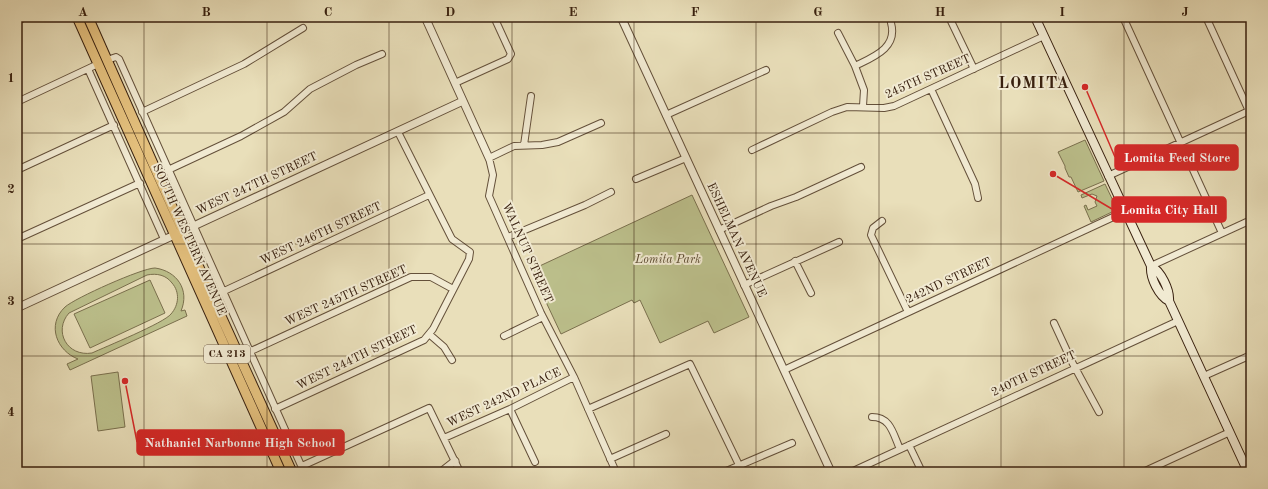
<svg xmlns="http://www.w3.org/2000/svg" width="1268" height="489" viewBox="0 0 1268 489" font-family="'Old Standard TT',serif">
  <rect width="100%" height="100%" fill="#e9dfba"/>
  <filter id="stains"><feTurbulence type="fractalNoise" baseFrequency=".005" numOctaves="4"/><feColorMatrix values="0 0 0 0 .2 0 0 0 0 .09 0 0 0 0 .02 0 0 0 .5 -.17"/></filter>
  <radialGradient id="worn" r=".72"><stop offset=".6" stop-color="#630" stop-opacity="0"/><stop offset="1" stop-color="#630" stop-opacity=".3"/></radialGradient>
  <!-- green -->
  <path fill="#bcc08c" stroke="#7a704e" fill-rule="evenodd" d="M1085,140L1104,181L1078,192L1071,177H1069L1065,168V166L1058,152Z
    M1105,184L1116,207L1114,211L1091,222L1084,206L1086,205L1088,210L1097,206L1095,202L1097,196L1092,194L1082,198L1081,195Z
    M692,195L749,317L714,333L708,321L660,343L640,300L634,303L632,300L561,334L531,270Z
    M155,268C177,271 190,290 181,311L185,310L187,316L70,370L67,364L78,359C57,351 46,325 65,307C75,298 142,268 155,268ZM147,275C157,273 166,275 172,283C180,292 179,305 171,314C164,323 105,347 92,353C67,357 53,331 69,313Z
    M150,280L165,313L90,348L74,314Z
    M118,372L125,427L98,431L91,376Z"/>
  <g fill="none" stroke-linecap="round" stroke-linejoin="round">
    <defs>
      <path id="minor" d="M949,17L974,69
        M1123,17L1222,233
        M1206,17L1249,111
        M838,33L855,66L864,90L863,106
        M107,60L116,57L119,59L304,472
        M855,66C873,57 898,48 891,23
        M88,69L164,239
        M455,83L508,59L511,54L494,17
        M931,89L975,184L978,198
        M17,102L98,64
        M142,112L244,64L303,28
        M666,115L766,70
        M601,123L558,142L542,145L514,146L489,158L493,175L489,196L541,313L574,377L616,472
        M524,145L531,96
        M752,150L832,112L847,107L884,108L894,106L1044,36
        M17,170L114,125
        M168,170L241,136L284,112L310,89L356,65L382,54
        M1108,176L1251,110
        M636,179L686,158
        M882,221L873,228L871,235L908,312
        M719,230L771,206L796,197L861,167
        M508,237L585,205L611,192
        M17,239L140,183
        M795,261L811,293
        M1151,266L1251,220
        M744,285L839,242
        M222,292L429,195
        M1054,323L1072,362L1099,412
        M429,334L444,347L452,360
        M504,336L543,317
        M249,352L411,277H431L453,289
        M784,370L1124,212
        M1204,376L1251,355
        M275,409L424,340L433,329L469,259L470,252L452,239L398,132
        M510,409L535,462
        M588,409L690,364L739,465
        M872,417C891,417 893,434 900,449
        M444,438L510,409L574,377
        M909,445L922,472
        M610,459L666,434
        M302,466L429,408L460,472
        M724,472L792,443
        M851,472L1178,321
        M1143,472L1230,432"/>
      <path id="tertiary" d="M425,17L489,158
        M621,17L831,472
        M17,308L463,101
        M441,472L455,461"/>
      <path id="secondary" d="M1035,17L1151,266C1150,278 1159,296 1169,301
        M17,20L23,17
        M1151,266C1161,271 1170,290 1169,301L1248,472"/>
      <path id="primary" d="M77,17L281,472
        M88,17L205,281L292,472"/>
    </defs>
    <!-- minor casing -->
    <use href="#minor" stroke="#64503a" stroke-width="8"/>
    <!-- tertiary casing -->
    <use href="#tertiary" stroke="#64503a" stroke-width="9"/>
    <!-- secondary casing -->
    <use href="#secondary" stroke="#38200f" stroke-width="10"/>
    <!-- primary casing -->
    <use href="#primary" stroke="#38200f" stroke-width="11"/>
    <!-- minor -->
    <use href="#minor" stroke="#f1ead2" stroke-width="6"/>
    <!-- tertiary -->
    <use href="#tertiary" stroke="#f1ead2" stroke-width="7"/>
    <!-- secondary -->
    <use href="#secondary" stroke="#f1ead2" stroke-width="8"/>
    <!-- primary -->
    <use href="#primary" stroke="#e4c07d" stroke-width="9"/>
  </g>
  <!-- grid -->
  <path fill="none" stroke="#38200f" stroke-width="1" stroke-opacity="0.55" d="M144,17V472M267,17V472M389,17V472M512,17V472M634,17V472M756,17V472M879,17V472M1001,17V472M1124,17V472M17,133H1251M17,244H1251M17,356H1251"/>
  <g text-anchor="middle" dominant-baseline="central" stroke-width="4" stroke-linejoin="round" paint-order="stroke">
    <!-- shield labels -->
    <rect fill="#f1ead2" stroke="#705d4a" stroke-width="1" x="204" y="345" width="46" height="18" rx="3"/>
    <g font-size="11" font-weight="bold" fill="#38200f">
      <text x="227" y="354">CA 213</text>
    </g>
    <!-- street labels -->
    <g font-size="12" fill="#38200f" stroke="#f1ead2">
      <text transform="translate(928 77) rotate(-24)">245TH STREET</text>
      <text transform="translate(257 184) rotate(-25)">WEST 247TH STREET</text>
      <text transform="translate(321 234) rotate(-25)">WEST 246TH STREET</text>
      <text transform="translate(189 240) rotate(66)">SOUTH WESTERN AVENUE</text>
      <text transform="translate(736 240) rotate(65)">ESHELMAN AVENUE</text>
      <text transform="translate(527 253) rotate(66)">WALNUT STREET</text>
      <text transform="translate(949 281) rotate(-25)">242ND STREET</text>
      <text transform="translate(346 296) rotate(-24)">WEST 245TH STREET</text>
      <text transform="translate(357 358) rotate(-26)">WEST 244TH STREET</text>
      <text transform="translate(1034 374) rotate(-25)">240TH STREET</text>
      <text transform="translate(504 398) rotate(-25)">WEST 242ND PLACE</text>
    </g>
    <!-- park labels -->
    <g font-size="12" font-style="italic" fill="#59482e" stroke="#f1ead2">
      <text x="668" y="260">Lomita Park</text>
    </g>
    <!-- district labels -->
    <g font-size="16" font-weight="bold" letter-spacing="1" fill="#38200f" stroke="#f1ead2">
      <text x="1034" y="84">LOMITA</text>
    </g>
  </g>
  <!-- callouts -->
  <path fill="none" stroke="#d62828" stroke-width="1.5" d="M1085 87L1115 157M1053 174L1112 209M125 381L137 442"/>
  <g fill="#d62828" stroke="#f1ead2" stroke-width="1.5">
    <circle cx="1085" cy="87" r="4"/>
    <circle cx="1053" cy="174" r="4"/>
    <circle cx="125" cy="381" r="4"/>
  </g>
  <g fill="#d62828" stroke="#d62828" stroke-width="1.5">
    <rect x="1115" y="145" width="123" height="25" rx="4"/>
    <rect x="1112" y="197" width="114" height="25" rx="4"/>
    <rect x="137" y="430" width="207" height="25" rx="4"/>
  </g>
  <g font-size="13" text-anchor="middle" font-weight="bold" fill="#fff">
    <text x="1177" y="162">Lomita Feed Store</text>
    <text x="1169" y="214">Lomita City Hall</text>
    <text x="240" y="447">Nathaniel Narbonne High School</text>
  </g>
  <!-- margin -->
  <rect width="1268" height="489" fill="none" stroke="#e9dfba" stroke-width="44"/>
  <rect x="22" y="22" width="1224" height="445" fill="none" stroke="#38200f" stroke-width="1.5"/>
  <g font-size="13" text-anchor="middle" font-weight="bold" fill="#38200f">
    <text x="83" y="16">A</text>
    <text x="206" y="16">B</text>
    <text x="328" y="16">C</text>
    <text x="450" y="16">D</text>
    <text x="573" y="16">E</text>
    <text x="695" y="16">F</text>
    <text x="818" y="16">G</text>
    <text x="940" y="16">H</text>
    <text x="1062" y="16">I</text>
    <text x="1185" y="16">J</text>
    <text x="11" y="82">1</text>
    <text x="11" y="193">2</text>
    <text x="11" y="305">3</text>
    <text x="11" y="416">4</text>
  </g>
  <rect width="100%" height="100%" filter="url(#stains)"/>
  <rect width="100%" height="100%" fill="url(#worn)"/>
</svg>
